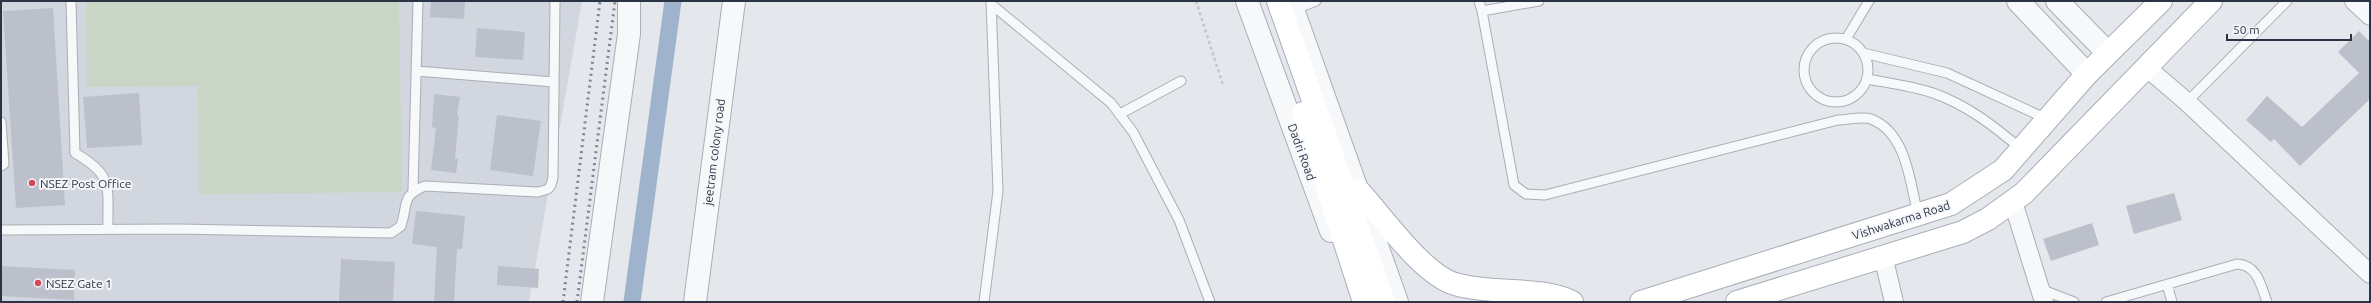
<svg xmlns="http://www.w3.org/2000/svg" width="2371" height="303" viewBox="0 0 2371 303" font-family="Ubuntu,sans-serif">
  <rect width="100%" height="100%" fill="#e4e7ec"/>
  <!-- built -->
  <path fill="#d2d6de" d="M1,1H582L529,302H1Z"/>
  <!-- green -->
  <path fill="#c9d6c5" d="M86,1H399L402,192L199,194L198,86L87,87Z"/>
  <g fill="none" stroke-linecap="round" stroke-linejoin="round">
    <!-- canal -->
    <path stroke="#9fb4cc" stroke-width="17" d="M632,302L673,1"/>
  </g>
  <!-- building -->
  <path fill="#bbc0ca" d="M431,1H465L464,19L430,17Z
    M53,8L65,205L16,208L3,11Z
    M477,28L525,32L523,60L475,57Z
    M2359,31L2370,42V99L2300,166L2274,139L2271,142L2246,120L2267,96L2302,127L2359,73L2338,52Z
    M139,93L142,145L87,148L83,97Z
    M434,94L460,97L457,115L459,116L455,159H458L456,173L431,170L436,128L432,127Z
    M497,115L541,121L533,176L490,170Z
    M2174,193L2182,220L2134,234L2126,206Z
    M416,211L465,216L462,249H457L454,302H434L437,247L412,244Z
    M2092,223L2099,245L2051,261L2043,239Z
    M341,259L395,262L393,302L339,301Z
    M1,266L75,270L74,300L1,296Z
    M498,266L539,269L538,288L497,285Z"/>
  <g fill="none" stroke-linecap="round" stroke-linejoin="round">
    <defs>
      <path id="service" d="M71,1L75,153C115,176 107,187 108,229
        M1479,1L1482,11
        M1539,1L1482,11L1514,185L1526,194L1545,195L1838,120C1847,120 1863,116 1871,119C1907,133 1910,183 1918,215
        M991,4L1111,103L1133,132L1179,220L1210,302
        M1293,10L1316,1
        M1804 70a32 32 0 1 1 64 0a32 32 0 1 1-64 0Z
        M1846,39L1869,1
        M1863,53L1947,73L2047,119
        M416,71L554,82
        M1867,79C1888,83 1912,86 1933,93C1967,105 1994,126 2021,149
        M2187,102L2287,1
        M1120,114L1181,81
        M1,122L4,164L1,166
        M413,190L418,1
        M1,230L178,229L391,233L401,226C408,205 401,195 425,186L537,192C549,190 551,189 553,177L555,1
        M2167,284L2172,302
        M2040,289L2074,302
        M984,302L998,191L991,1
        M2106,302L2237,264C2258,265 2261,286 2267,302"/>
      <path id="minor" d="M2354,1L2370,16
        M2146,67L2187,102L2370,274
        M2013,202L2044,302
        M1883,256L1894,302"/>
      <path id="tertiary" d="M1247,1L1331,231
        M1290,1L1397,302
        M2018,1L2087,74
        M2057,1L2108,53
        M592,302L629,34V1
        M695,302L734,1"/>
      <path id="secondary" d="M1278,1L1384,302
        M1303,113L1364,302
        M1358,190C1382,216 1423,275 1455,284C1491,295 1540,286 1572,302
        M1641,302L1951,204L2003,170L2087,74L2161,1
        M1737,302L1963,232L1988,219L2024,193L2211,1"/>
    </defs>
    <!-- service casing -->
    <use href="#service" stroke="#a9aeb7" stroke-width="11"/>
    <!-- minor casing -->
    <use href="#minor" stroke="#a9aeb7" stroke-width="20"/>
    <!-- tertiary casing -->
    <use href="#tertiary" stroke="#a9aeb7" stroke-width="24"/>
    <!-- secondary casing -->
    <use href="#secondary" stroke="#a9aeb7" stroke-width="24"/>
    <!-- path -->
    <path stroke="#c2c5cb" stroke-width="2.5" stroke-dasharray="3 3" stroke-linecap="butt" d="M1196,1L1223,85"/>
    <!-- service -->
    <use href="#service" stroke="#f7f8fa" stroke-width="9"/>
    <!-- minor -->
    <use href="#minor" stroke="#f7f8fa" stroke-width="18"/>
    <!-- tertiary -->
    <use href="#tertiary" stroke="#f7f8fa" stroke-width="22"/>
    <!-- secondary -->
    <use href="#secondary" stroke="#fff" stroke-width="22"/>
    <!-- rail -->
    <path stroke="#7d8696" stroke-width="3" stroke-dasharray="2 4" stroke-linecap="butt" d="M563,302L600,1
      M577,302L615,1"/>
  </g>
  <!-- markers -->
  <g fill="#d1495b" stroke="#f4f6f9" stroke-width="1.5">
    <circle cx="32" cy="183" r="4"/>
    <circle cx="38" cy="283" r="4"/>
  </g>
  <g text-anchor="middle" dominant-baseline="central" stroke-width="4" stroke-linejoin="round" paint-order="stroke">
    <!-- street labels -->
    <g font-size="12" fill="#2b3445" stroke="#f4f6f9">
      <text transform="translate(714 152) rotate(-83)">jeetram colony road</text>
      <text transform="translate(1302 152) rotate(70)">Dadri Road</text>
      <text transform="translate(1901 220) rotate(-18)">Vishwakarma Road</text>
    </g>
    <!-- poi labels -->
    <g font-size="12" fill="#2b3445" stroke="#f4f6f9" text-anchor="start">
      <text x="40" y="183">NSEZ Post Office</text>
      <text x="46" y="283">NSEZ Gate 1</text>
    </g>
  </g>
  <!-- border -->
  <rect width="2371" height="303" fill="none" stroke="#2b3445" stroke-width="4"/>
  <!-- scale -->
  <path d="M2227 34v6h124v-6" fill="none" stroke="#2b3445" stroke-width="2"/>
  <text x="2233" y="34" font-size="12" fill="#2b3445" stroke="#f4f6f9" stroke-width="3" paint-order="stroke">50 m</text>
</svg>
